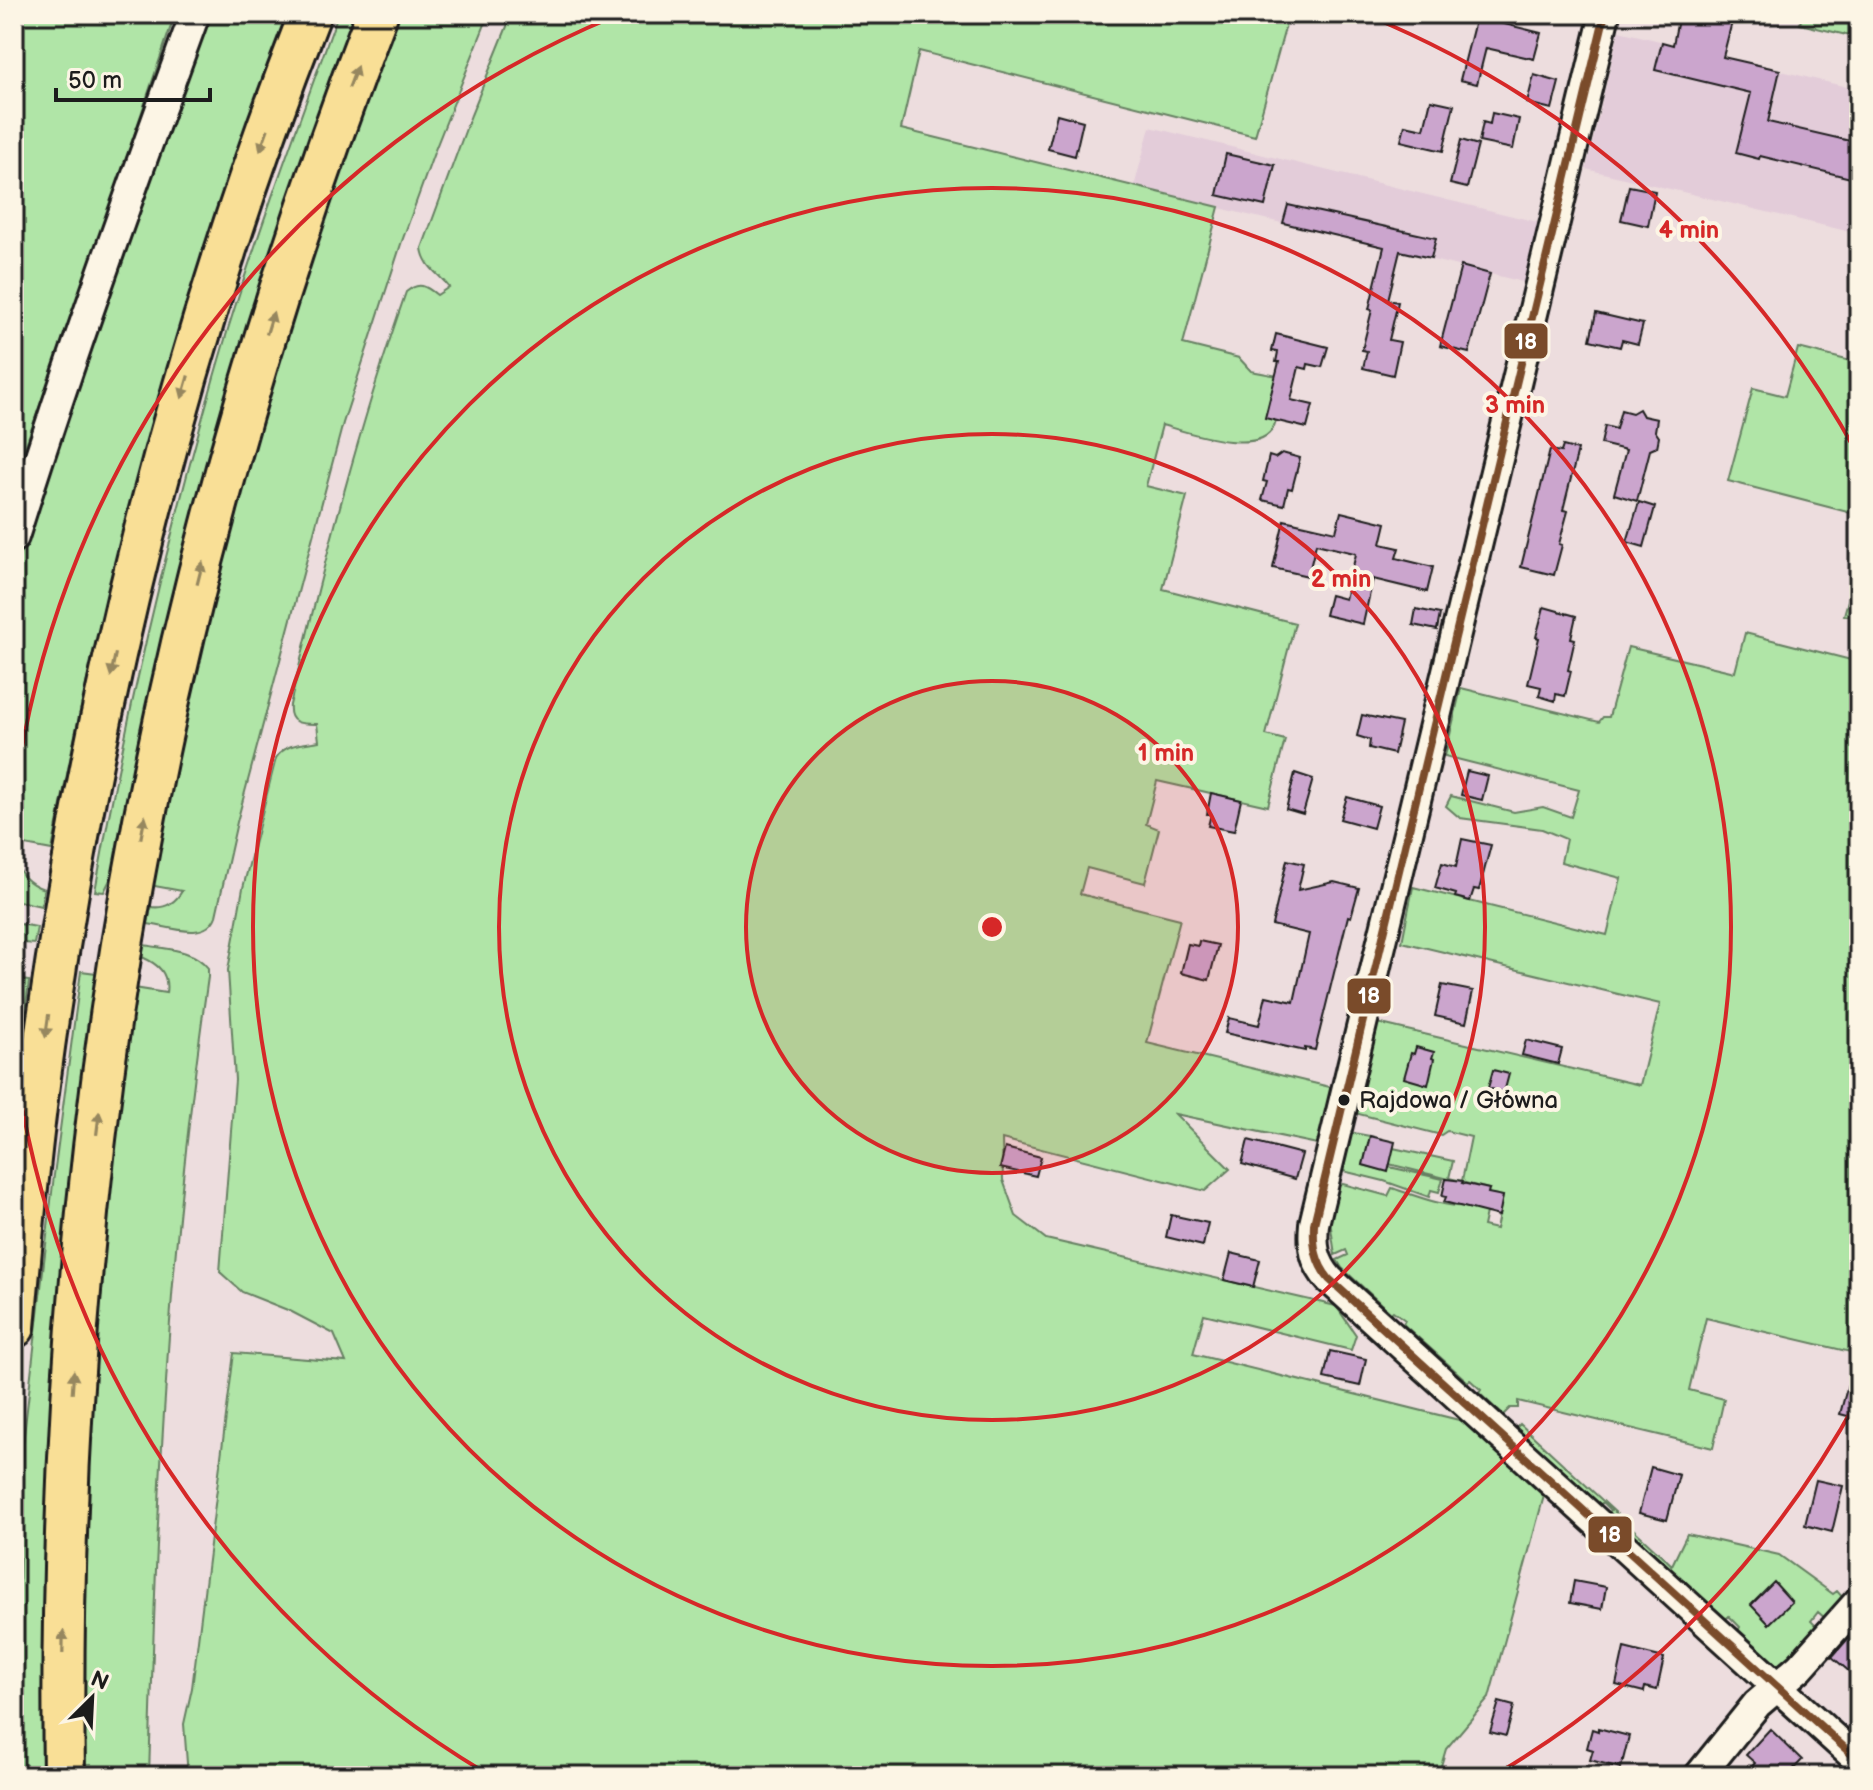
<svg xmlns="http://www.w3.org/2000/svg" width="1873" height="1790" viewBox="0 0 1873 1790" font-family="'Balsamiq Sans',sans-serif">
  <rect width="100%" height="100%" fill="#edddde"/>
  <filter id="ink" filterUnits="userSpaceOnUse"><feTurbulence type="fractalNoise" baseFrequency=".0125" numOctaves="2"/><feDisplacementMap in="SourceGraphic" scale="16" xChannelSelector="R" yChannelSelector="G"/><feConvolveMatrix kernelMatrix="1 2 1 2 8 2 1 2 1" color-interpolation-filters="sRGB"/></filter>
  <g filter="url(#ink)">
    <!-- built -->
    <path fill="#e3ccd9" d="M1619,31L1859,90V234L1586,169Z
      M1150,127L1541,223L1527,283L1134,187Z"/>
    <!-- green -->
    <path fill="#b0e5a7" stroke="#668062" stroke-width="2" fill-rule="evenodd" d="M14,14H175L96,248L14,478Z
      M207,14H288C207,222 143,438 93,655C77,720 65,785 52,850L14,843V578L28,524Z
      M338,14H363L126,847L104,892L95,891C129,701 173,514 228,329C261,223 300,119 338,14Z
      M399,14H489L435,150L401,244L343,423L237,822L216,916C206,942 170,927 148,924L151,907C165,909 175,903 182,891L149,885C184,721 219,557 266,397C305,267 349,139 399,14Z
      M512,14H1289L1255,136L919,51L901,129L1219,207L1183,344L1239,358L1251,371L1278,376C1277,392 1280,412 1274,426C1261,458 1187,432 1162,425L1146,486L1187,496L1163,589L1295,623L1266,735L1285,740L1268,806L1157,781L1146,824L1159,829L1145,883L1087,868L1080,894L1180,919L1147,1043L1334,1088L1322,1145L1175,1114L1230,1169L1205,1191L1002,1139L1003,1180L1016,1216L1046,1239L1336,1306L1356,1335L1351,1350L1204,1314L1193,1354L1471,1423L1545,1492L1489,1698L1446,1749L1438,1776H188L184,1724L192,1688L234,1353L346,1362L334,1334L290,1311L242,1292L220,1272L235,1080L228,970L243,888L276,758C286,743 302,744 319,741L317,724C302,724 288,725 290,705C323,566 359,426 406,292C419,281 426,286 437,295L449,287C439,274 424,266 422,248L471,115Z
      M1802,14H1859V38L1800,24Z
      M1798,348L1859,363V515L1728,481L1753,388L1785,396Z
      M1859,561V618L1844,615Z
      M1745,633L1859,662V774L1856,785L1859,786V1354L1706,1318L1689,1390L1724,1399L1713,1448L1518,1401V1408H1510L1503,1415L1479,1393L1481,1390L1470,1380L1468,1382L1403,1324L1405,1320L1393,1311L1391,1313L1342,1268L1337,1260L1348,1255L1346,1250L1335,1255L1329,1214L1334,1186L1343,1184L1388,1196L1392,1188C1408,1193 1453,1211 1468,1205C1475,1202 1483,1194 1489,1189L1389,1164L1393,1148L1453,1161L1449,1178L1462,1181L1471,1137L1447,1131L1441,1135L1351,1112V1110L1357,1111L1362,1094L1356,1092L1373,1022L1640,1085L1660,1004L1402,942L1413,887L1607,935L1621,878L1561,862L1566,839L1542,829L1460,818L1446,806L1451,796L1514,812L1543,807L1571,817L1579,790L1445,756L1461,688L1599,722L1603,717H1609L1628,647L1735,672ZM1490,1194L1503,1196L1496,1229L1483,1226Z
      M14,859C20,874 28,884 44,889L41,906L14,900Z
      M14,923L37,927L34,944L24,943L14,945Z
      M144,945C166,949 194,949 208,968V977C189,1111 174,1246 166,1382C157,1513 153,1644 149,1776H85C83,1600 88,1423 104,1248C113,1161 124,1075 134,988L166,993C169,973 158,964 142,957Z
      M81,971L96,973L97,1018L52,1776H17L18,1628L23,1444L54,1175Z
      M14,979L29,981L14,1101Z
      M1348,1132L1370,1136L1363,1165L1387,1171L1389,1167L1443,1179L1439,1192L1431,1190L1429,1197L1384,1181L1339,1170Z
      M1520,1424L1672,1565L1687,1534L1779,1555L1833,1594L1837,1591L1844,1599L1826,1619L1818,1612L1811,1621L1818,1628L1820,1633L1779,1667L1738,1631L1740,1627L1729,1616L1726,1619L1620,1523L1622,1520L1620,1518L1618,1520L1609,1513L1611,1510L1603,1502L1600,1505L1516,1428Z"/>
    <!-- building -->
    <path fill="#cba5cd" stroke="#1c1c1c" stroke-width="2" d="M1679,14H1734L1723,57L1780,70L1768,122L1859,143V180L1760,156L1759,159L1736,153L1751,93L1655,70L1662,42L1673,45Z
      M1476,17L1541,33L1534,59L1486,48L1477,84L1460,80Z
      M1534,75L1559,82L1552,109L1527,103Z
      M1431,100L1454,105L1443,151L1401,141L1405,125L1424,129Z
      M1492,113L1519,119L1513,149L1479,142L1483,122L1490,124Z
      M1057,114L1083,121L1075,156L1048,149Z
      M1461,140L1478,145L1467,188L1450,184Z
      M1226,154L1275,165L1265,206L1217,195Z
      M1629,186L1655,191L1648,226L1621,220Z
      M1288,205L1436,238L1431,258L1400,251L1388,300L1398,302L1389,340L1400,342L1393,375L1363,368L1367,351L1362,350L1372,310L1369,309L1384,247L1283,223Z
      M1461,266L1490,274L1469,353L1440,346Z
      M1596,313L1643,324L1638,344L1622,340L1620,347L1590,340Z
      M1276,334L1328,347L1322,367L1308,364L1307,369L1299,367L1291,400L1313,405L1307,428L1265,418L1279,362H1276L1278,352L1272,351Z
      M1639,409L1643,416L1657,419L1655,431L1659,437L1657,447L1650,450L1637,501L1614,494L1626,450L1601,444L1605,426L1616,429L1621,410L1632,413Z
      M1563,446L1578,450L1563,510L1568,511L1559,544L1562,545L1554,575L1521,567L1550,450L1561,452Z
      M1282,453L1300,458L1292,489L1288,488L1284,505L1262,500L1267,482L1263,481L1269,456L1275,458Z
      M1639,502L1655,507L1644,547L1627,542Z
      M1341,512L1386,523L1381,544L1399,548L1396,558L1433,567L1427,592L1373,579L1363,624L1325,615L1330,595L1345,599L1356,554L1354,553L1316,544L1308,576L1273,568L1284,520L1336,532Z
      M1544,607L1576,616L1571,638L1575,639L1568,670L1571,671L1565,696L1556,694L1555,701L1539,696L1541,687L1528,684L1539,638L1536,637Z
      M1416,609L1440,614L1437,630L1413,625Z
      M1362,715L1401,723L1394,754L1369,748L1370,740L1357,736Z
      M1467,771L1488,776L1482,800L1461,795Z
      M1295,773L1313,779L1303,814L1286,809Z
      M1211,793L1241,800L1234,831L1208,826L1211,814H1207Z
      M1347,797L1379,806L1373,828L1340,819Z
      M1462,839L1491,845L1479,890L1474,889L1470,901L1455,897L1456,894L1435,888L1442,863L1456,867Z
      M1287,860L1304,864L1298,890L1334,882L1359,888L1351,917L1348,916L1315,1050L1305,1048V1051L1225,1033L1229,1018L1259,1025L1266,996L1294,1002L1309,934L1272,925Z
      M1199,941L1218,945L1209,980L1181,973L1188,944L1198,946Z
      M1442,985L1473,991L1466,1023L1435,1016Z
      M1526,1040L1562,1049L1558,1064L1522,1055Z
      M1416,1047L1434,1052L1432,1058L1434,1059L1428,1085L1404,1078L1411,1053L1414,1054Z
      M1493,1070L1509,1074L1504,1093L1488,1088Z
      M1370,1136L1395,1142L1388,1172L1363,1165Z
      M1248,1140L1302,1154L1295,1179L1242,1164Z
      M1005,1148L1041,1157L1036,1176L1000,1168Z
      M1446,1179L1463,1181L1462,1183L1489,1189L1488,1193L1503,1196L1499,1216L1444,1202L1446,1197L1442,1196Z
      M1171,1215L1208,1223L1203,1246L1166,1237Z
      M1231,1253L1260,1260L1253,1287L1224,1280Z
      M1330,1351L1366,1359L1360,1386L1324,1378Z
      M1854,1362L1859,1363V1419L1840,1414Z
      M1651,1467L1679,1475L1667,1520L1639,1513Z
      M1816,1480L1843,1486L1832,1532L1805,1525Z
      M1574,1581L1606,1587L1602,1609L1570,1603Z
      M1774,1582L1792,1602L1769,1624L1751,1605Z
      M1859,1626V1661L1850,1672L1832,1657Z
      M1624,1648L1664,1658L1657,1690L1645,1687L1644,1692L1616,1685Z
      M1499,1702L1514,1706L1506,1736L1490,1732Z
      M1598,1728L1629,1736L1621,1768L1590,1760L1593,1750L1587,1748L1592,1729L1598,1731Z
      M1770,1729L1802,1760L1787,1776H1744L1755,1763L1746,1755Z"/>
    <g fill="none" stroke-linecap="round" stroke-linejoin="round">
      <defs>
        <path id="minor" d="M1605,14L1314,1224C1312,1246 1314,1262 1329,1279L1859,1761
          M14,537C69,361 132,187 195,14
          M1699,1776L1757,1704L1800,1667L1859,1601"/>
        <path id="highway" d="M14,1327C21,1246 28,1165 39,1084C86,722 177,353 310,14
          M64,1776C60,1519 75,1263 112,1009C162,668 254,335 377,14"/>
      </defs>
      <!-- minor casing -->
      <use href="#minor" stroke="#1c1c1c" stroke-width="34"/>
      <!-- highway casing -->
      <use href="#highway" stroke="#1c1c1c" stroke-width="46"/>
      <!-- minor -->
      <use href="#minor" stroke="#fcf5e5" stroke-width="28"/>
      <!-- highway -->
      <use href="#highway" stroke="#f9df96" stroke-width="40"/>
      <defs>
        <path id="bus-1" d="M1605,14L1314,1224C1313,1245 1315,1262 1329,1279L1859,1761"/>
      </defs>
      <!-- bus-1 casing -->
      <use href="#bus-1" stroke="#fcf5e5" stroke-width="14"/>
      <!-- bus-1 -->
      <use href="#bus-1" stroke="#7a4b2a" stroke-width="8"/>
    </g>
    <!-- one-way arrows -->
    <defs><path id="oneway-solid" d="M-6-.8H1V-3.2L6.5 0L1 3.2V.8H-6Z" transform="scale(2)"/></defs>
    <g fill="#96875f">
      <use href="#oneway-solid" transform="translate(353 77) rotate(-69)"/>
      <use href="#oneway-solid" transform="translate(264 140) rotate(110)"/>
      <use href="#oneway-solid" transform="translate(270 323) rotate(-73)"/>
      <use href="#oneway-solid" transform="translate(185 387) rotate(106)"/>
      <use href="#oneway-solid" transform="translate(200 573) rotate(-76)"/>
      <use href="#oneway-solid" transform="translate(113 665) rotate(102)"/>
      <use href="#oneway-solid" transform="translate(143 827) rotate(-79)"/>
      <use href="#oneway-solid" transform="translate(47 1026) rotate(98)"/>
      <use href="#oneway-solid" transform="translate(98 1123) rotate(-83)"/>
      <use href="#oneway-solid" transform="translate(73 1382) rotate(-86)"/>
      <use href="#oneway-solid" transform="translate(63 1642) rotate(-89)"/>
    </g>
  </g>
  <!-- distance rings -->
  <circle cx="992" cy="927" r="246" fill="#d62828" fill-opacity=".12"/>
  <g fill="none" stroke="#d62828" stroke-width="4">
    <circle cx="992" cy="927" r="246"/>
    <circle cx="992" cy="927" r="493"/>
    <circle cx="992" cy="927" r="739"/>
    <path d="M1859 1397A986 986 0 0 1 1500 1772M484 1772A986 986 0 0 1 14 1056M14 798A986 986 0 0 1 615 16M1369 16A986 986 0 0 1 1859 457"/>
  </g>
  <!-- markers -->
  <circle fill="#1c1c1c" stroke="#fcf5e5" stroke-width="3" cx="1344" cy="1100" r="7"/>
  <g text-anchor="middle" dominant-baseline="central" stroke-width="8" stroke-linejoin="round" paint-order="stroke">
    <!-- bus labels -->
    <g font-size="24" fill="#1c1c1c" stroke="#fcf5e5" text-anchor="start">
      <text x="1359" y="1100">Rajdowa / Główna</text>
    </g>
  </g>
  <circle cx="992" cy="927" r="12" fill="#d62828" stroke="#fcf5e5" stroke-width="4"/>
  <g font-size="24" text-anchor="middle" font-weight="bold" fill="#d62828" stroke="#fcf5e5" stroke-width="8" stroke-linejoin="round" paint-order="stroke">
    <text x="1689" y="238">4 min</text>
    <text x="1515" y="413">3 min</text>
    <text x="1341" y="587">2 min</text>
    <text x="1166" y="761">1 min</text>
  </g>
  <g stroke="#fcf5e5" stroke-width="3">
    <rect x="1503" y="322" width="46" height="38" rx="8" fill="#7a4b2a"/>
    <rect x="1346" y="977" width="46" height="38" rx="8" fill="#7a4b2a"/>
    <rect x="1587" y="1515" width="46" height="39" rx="8" fill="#7a4b2a"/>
  </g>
  <g font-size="22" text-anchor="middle" font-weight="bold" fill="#fff">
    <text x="1526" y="349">18</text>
    <text x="1369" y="1003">18</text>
    <text x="1610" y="1542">18</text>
  </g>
  <!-- margin -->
  <rect width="1873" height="1790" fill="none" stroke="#fcf5e5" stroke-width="48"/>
  <rect x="24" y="24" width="1825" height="1742" fill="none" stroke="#1c1c1c" stroke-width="3" filter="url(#ink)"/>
  <!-- north arrow -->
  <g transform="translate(92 1698) rotate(24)" stroke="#fcf5e5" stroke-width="6" paint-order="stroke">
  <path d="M0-6L14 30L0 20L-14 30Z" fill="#1c1c1c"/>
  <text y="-12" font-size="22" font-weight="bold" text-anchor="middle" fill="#1c1c1c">N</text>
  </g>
  <!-- scale -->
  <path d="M56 88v12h154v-12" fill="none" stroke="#1c1c1c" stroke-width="4"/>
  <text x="68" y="88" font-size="24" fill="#1c1c1c" stroke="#fcf5e5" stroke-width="6" paint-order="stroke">50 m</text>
</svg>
